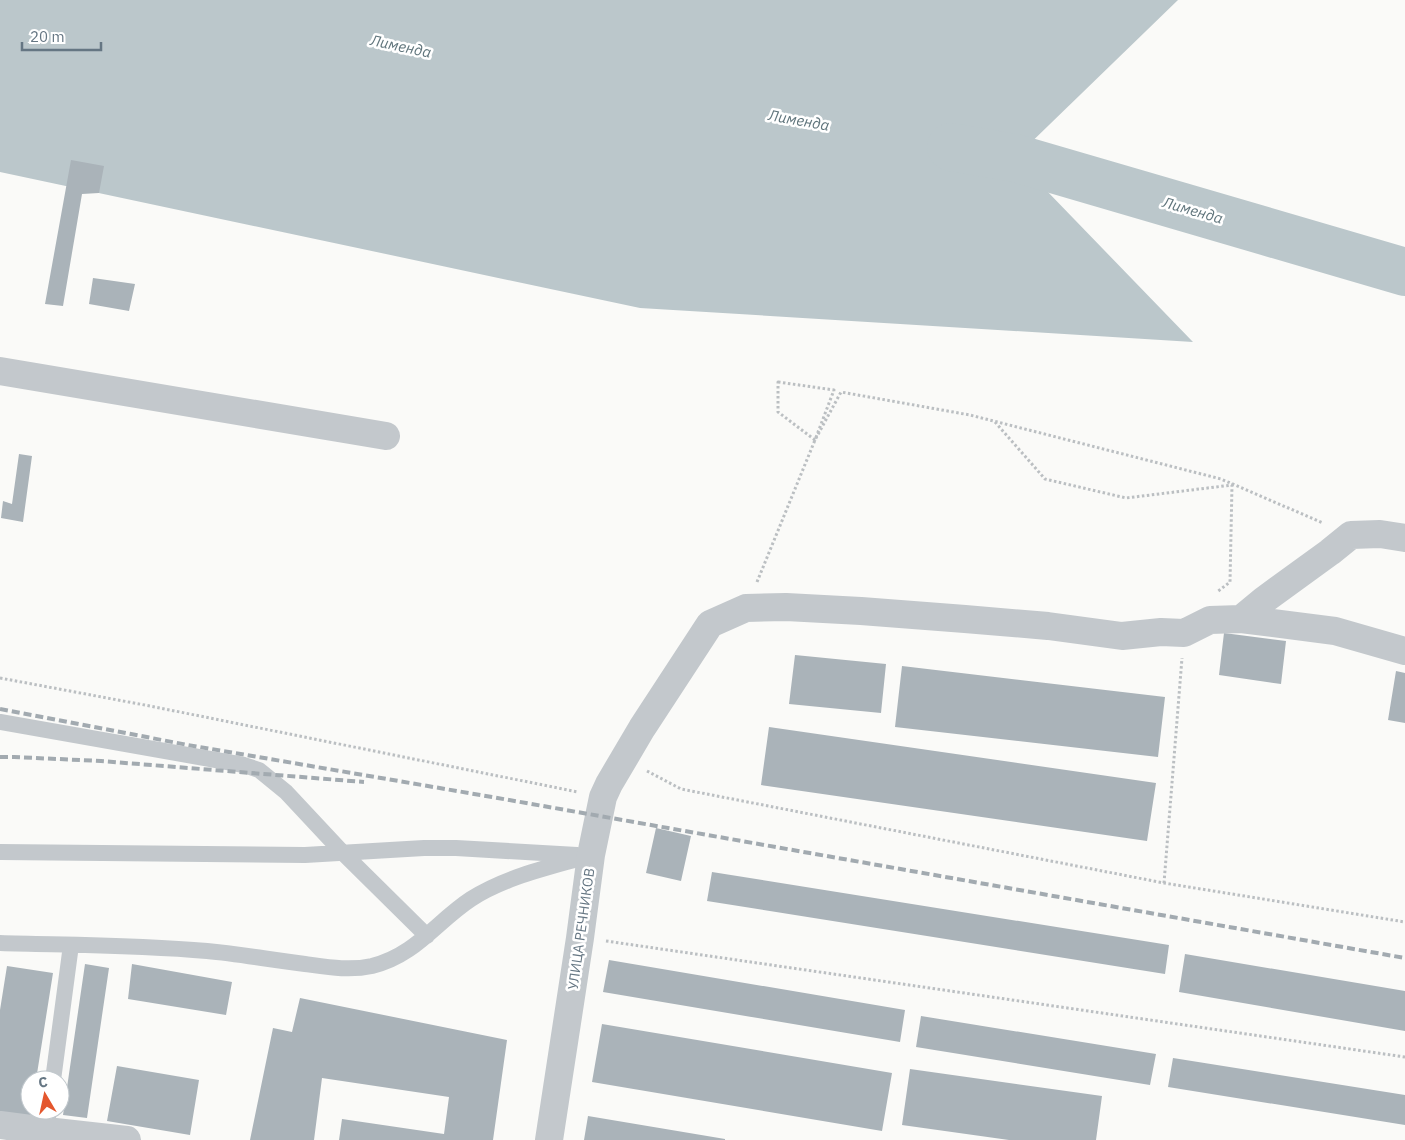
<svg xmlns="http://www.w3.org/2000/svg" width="1405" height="1140" viewBox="0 0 1405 1140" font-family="'IBM Plex Sans',sans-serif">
  <rect width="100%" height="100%" fill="#fafaf8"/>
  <!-- water -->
  <path fill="#bbc7cb" d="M0,0H1178L1015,158L1193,342L640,308L0,172Z"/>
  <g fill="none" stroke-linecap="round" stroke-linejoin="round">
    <!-- river -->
    <path stroke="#bbc7cb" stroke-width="48" d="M951,147L1015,158L1405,272"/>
  </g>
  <!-- building -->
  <path fill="#aab3b9" d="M71,160L104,166L99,193L82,194L63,306L45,304Z
    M93,278L135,284L129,311L89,304Z
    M19,454L32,456L23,522L1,518L3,501L12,504Z
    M1224,633L1286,641L1281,684L1219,675Z
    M795,655L886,664L881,713L789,704Z
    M902,666L1165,697L1158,757L895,727Z
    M1396,671L1405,673V723L1388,720Z
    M769,727L1156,783L1147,841L761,785Z
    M656,828L691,836L681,881L646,873Z
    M712,872L1169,945L1165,974L707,901Z
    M1185,954L1405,991V1031L1179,992Z
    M609,960L905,1010L900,1042L603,992Z
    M85,964L109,968L87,1118L63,1115Z
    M132,964L232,982L226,1015L128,999Z
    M7,966L53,973L36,1080H30V1110H32L30,1119L0,1114V1010Z
    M300,998L507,1040L493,1140H339L342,1119L444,1134L449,1097L322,1078L314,1140H250L273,1028L292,1032Z
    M921,1016L1156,1054L1150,1085L916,1047Z
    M602,1024L892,1073L882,1131L592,1082Z
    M1173,1058L1405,1095V1125L1168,1087Z
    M117,1066L199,1080L190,1135L107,1121Z
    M910,1069L1102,1096L1096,1140H1009L902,1125Z
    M588,1116L725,1139V1140H584Z"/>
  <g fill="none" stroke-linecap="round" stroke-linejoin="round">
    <!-- path -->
    <path stroke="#bbbfc2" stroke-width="3" stroke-dasharray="2.5 2.5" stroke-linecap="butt" d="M778,382L834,390L815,440L778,412Z
      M995,422L1045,479L1126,498L1232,485L1230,582L1217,592
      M757,582L815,440L841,392L970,415L1221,479L1323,523
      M0,678L150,706L578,792
      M647,771L681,789L1164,883L1405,922
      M1164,883L1182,658
      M606,941L1405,1057"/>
    <!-- lane -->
    <path stroke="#c3c8cc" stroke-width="16" d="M0,722L244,765L259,770L286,792L343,853L427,936
      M0,852L305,855L424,848H456L577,855
      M0,943C69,945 139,945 207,951C240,954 272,960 305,964C327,967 349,971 372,966C416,955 436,922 471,899C507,876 551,867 591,855
      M53,1080L71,945
      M46,1131L49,1110"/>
    <!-- street -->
    <path stroke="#c3c8cc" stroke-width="28" d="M0,371L386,436
      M1241,619L1264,600L1330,552L1351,535L1380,534L1405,538
      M0,1125L46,1131L127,1140
      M549,1140L580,938L591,855L603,797L609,784L642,728L710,624L746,608L786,607L861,611L965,619L1048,626L1122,636L1161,632L1184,633L1210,620L1241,619L1335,631L1405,651"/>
    <!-- rail -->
    <path stroke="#a2aab0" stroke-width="4" stroke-dasharray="8 4" stroke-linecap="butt" d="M0,709L188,745L492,797L1405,958
      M0,757H14L101,761L364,782"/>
  </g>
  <g text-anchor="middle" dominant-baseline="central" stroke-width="5" stroke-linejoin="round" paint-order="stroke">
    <!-- street labels -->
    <g font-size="14" fill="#657683" stroke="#fff">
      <text transform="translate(581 929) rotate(-82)">УЛИЦА РЕЧНИКОВ</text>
    </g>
    <!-- water labels -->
    <g font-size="15" font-style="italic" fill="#60757c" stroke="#fff">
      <text transform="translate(401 46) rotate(12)">Лименда</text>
      <text transform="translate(799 120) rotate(10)">Лименда</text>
      <text transform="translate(1193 210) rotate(16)">Лименда</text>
    </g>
  </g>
  <!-- north arrow -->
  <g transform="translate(45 1095) rotate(351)"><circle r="24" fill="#ffffff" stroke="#c1c8cd"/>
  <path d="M0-4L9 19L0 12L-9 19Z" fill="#e4572e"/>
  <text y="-8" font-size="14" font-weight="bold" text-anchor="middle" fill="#657683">С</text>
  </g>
  <!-- scale -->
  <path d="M22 42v8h79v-8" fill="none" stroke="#657683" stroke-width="2.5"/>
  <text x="30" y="42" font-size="15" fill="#657683" stroke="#ffffff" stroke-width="4" paint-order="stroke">20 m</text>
</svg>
